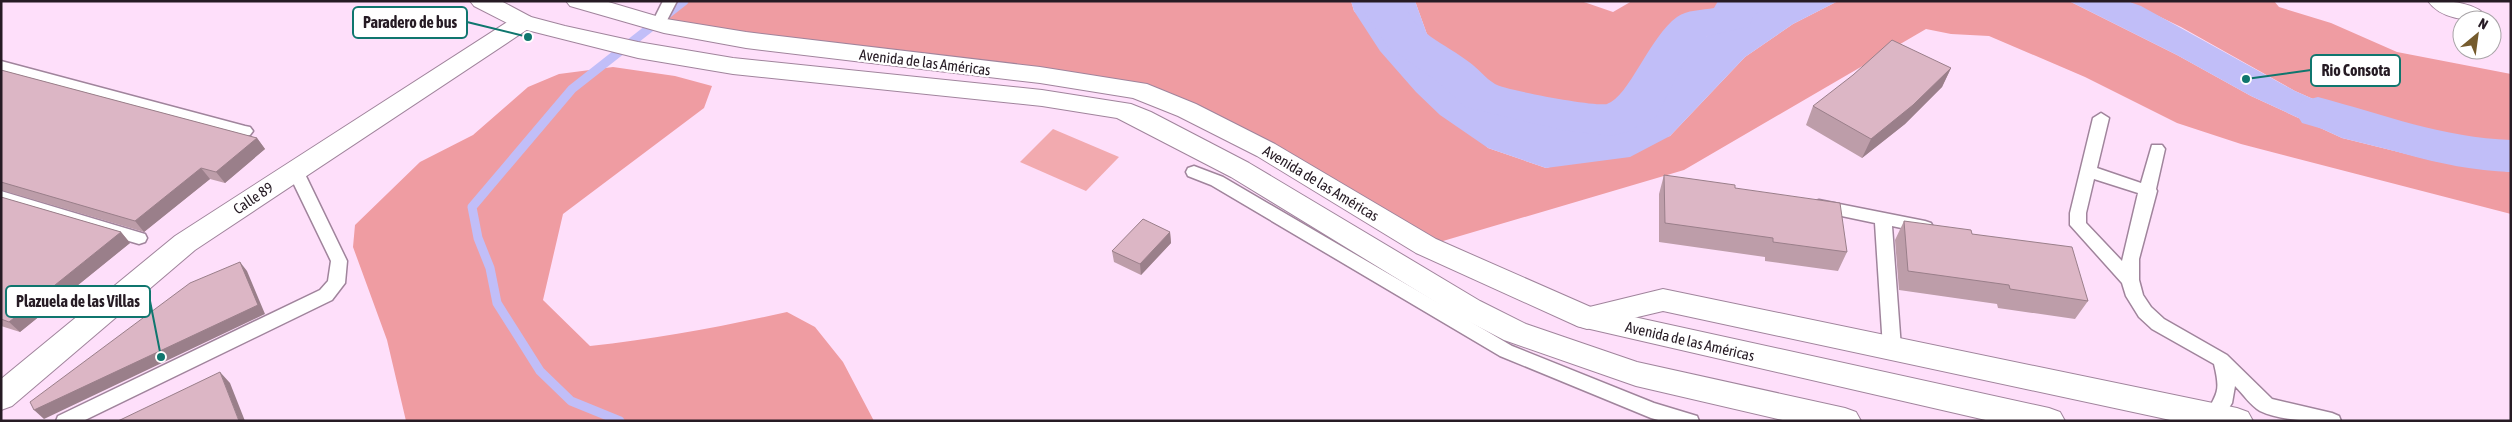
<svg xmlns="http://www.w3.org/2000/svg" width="2512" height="422" viewBox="0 0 2512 422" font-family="'Asap Condensed',sans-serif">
  <rect width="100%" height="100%" fill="#fedffa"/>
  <!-- green -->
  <path fill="#f2aaaf" d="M1053,129L1119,157L1086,191L1020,162Z"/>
  <!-- forest -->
  <path fill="#ef9ca2" d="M680,1H1351L1354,11L1488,148L1546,168L1670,136L1745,57L1793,24L1838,1H2069L2177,55L2251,96L2342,138L2435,161L2511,172V214L2241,144L2177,123L2085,77L1989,36L1951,34L1926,29L1684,170L1426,246L1138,90L664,26Z
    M1415,1H1581L1613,12L1632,1H1756L1701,40L1640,106L1611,121L1520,119L1481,97L1437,62Z
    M2127,1H2274L2279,7L2331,23L2397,52L2511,74V155L2417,142L2381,129L2295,91L2181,27Z
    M613,67L675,76L712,86L704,108L563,214L543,300L590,346C657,339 721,327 787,312L815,327L843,362L874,421H406L387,340L353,247L355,225L420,162L473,135L528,87L559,74Z"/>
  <!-- water -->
  <path fill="#c1bef8" d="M1351,1H1415L1437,62L1481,97L1520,119L1611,121L1640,106L1701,40L1756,1H1838L1793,24L1745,57L1670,136L1630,157L1546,168L1488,148L1440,115L1416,92L1380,51L1354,11Z
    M2069,1H2127L2141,6L2295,91L2381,129L2417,142L2511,155V172L2435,161L2342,138L2251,96L2177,55Z"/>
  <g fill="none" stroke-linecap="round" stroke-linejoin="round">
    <!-- stream -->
    <path stroke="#c1bef8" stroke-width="9" d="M620,421L571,401L540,371L497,303L490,268L478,238L472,207L572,89L684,1"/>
    <!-- river -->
    <path fill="#c1bef8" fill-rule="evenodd" d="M1362,1H1404C1411,32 1446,44 1469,62C1478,68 1485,78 1495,84C1504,90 1597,107 1607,104C1629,97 1650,36 1677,17C1686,10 1703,10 1714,8L1718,1H1770L1764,10L1755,14L1748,27L1707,36L1688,55L1656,117L1627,132L1611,136L1562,130L1465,107L1438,82L1388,47L1364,11Z
      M2318,97C2382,114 2444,138 2511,140V172C2438,170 2371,142 2302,123L2295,112L2302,101Z"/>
    <defs>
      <path id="service" d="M663,1H677L663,28H653L651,25Z
        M1,61L245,126L250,127L253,131L250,135L245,136L1,71Z
        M2101,113L2109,118L2097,168L2141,183L2152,145H2162L2165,149L2156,189L2157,191L2139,259V280L2143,295L2151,307L2164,319L2227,355L2272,399L2332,413L2339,416L2341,421C2317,421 2283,422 2260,411C2251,406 2243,394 2235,386L2232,403L2221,421H2207L2205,416C2217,392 2221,393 2214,364L2152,329L2139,317L2126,296L2122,283L2070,225V213L2093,118ZM2094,179L2138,193L2122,261L2086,223V213Z
        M295,164L301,166L303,170L347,261L345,283L332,300L83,421H56L58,416L320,290L328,281L331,261L287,170L289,166Z
        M1194,166L1223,177L1512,346L1654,403L1697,416L1699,421H1662L1651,418L1500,356L1211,185L1188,176L1186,172L1188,168Z
        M1,191L145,234L147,238L145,242L139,244L1,203Z
        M1819,200L1925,221L1931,223L1933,227L1931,231L1925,233L1892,226L1901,348L1898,353L1892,355L1886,353L1883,348L1875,223L1813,210L1811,206L1813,202Z"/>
      <path id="minor" d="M2428,1C2449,1 2477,1 2490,20C2470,20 2442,21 2428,1Z
        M523,15L531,17L535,22L531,27L195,250L12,406L1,410V379L175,236L515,17Z
        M1663,289L2237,408L2248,412L2253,421H2175L1663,311L1587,329L1577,326L1572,318L1577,310Z"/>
      <path id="primary" d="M470,1H501L531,17L565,26L638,42L733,58L1042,90L1131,104L1151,112L1249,163L1480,301L1526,324L1637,362L1845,408L1856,412L1861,421H1787L1636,386L1504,340L1460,317L1231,177L1117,118L1042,106L733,74L638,58L515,27L474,6Z
        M566,1H605L666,19L746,32L1040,67L1147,84L1196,104L1275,144L1436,239L1593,308L2049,408L2060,412L2065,421H1990L1577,326L1416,253L1257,156L1178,116L1133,98L1040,83L746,48L664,33L570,6Z"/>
    </defs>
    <!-- service casing -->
    <use href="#service" stroke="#a0849c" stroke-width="3"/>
    <!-- minor casing -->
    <use href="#minor" stroke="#a0849c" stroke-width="2"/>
    <!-- primary casing -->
    <use href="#primary" stroke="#a0849c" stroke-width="2"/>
    <!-- service -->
    <use href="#service" fill="#fff" fill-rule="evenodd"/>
    <!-- minor -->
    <use href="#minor" fill="#fff" fill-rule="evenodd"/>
    <!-- primary -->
    <use href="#primary" fill="#fff" fill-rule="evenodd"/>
  </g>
  <!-- wall -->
  <path fill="#bd9da9" d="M1951,68L1942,87L1905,124L1862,158L1806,125L1813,106Z
    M1,70L257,138L265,149L225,183L210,179L144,232L1,190Z
    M1664,175L1735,188L1847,252L1838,271L1765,261V257L1659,242V194Z
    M1,197L121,232L130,243L20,332L1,326Z
    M1904,221L1972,234L2088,301L2075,319L1998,308L1997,304L1899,290L1895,240Z
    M1170,232L1171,243L1141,275L1114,262L1112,251Z"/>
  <!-- shaded-wall -->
  <path fill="#9a7f8a" d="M1951,68L1942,87L1905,124L1862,158L1871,139Z
    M257,138L265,149L225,183L216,172Z
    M201,168L210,179L144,232L135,221Z
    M121,232L130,243L20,332L9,322Z
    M1170,232L1171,243L1141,275L1140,264Z
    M240,262L247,271L265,314L44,419L34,410Z
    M220,372L230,383L245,421H239Z"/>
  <!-- building -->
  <path fill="#dcb6c5" stroke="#9a7f8a" d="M1892,40L1951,68L1913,105L1871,139L1813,106L1853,75Z
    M1,70L257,138L216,172L201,168L135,221L1,182Z
    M1664,175L1735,185V188L1840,203L1847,252L1773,242V238L1665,223Z
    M1,197L121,232L9,322L1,319Z
    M1143,219L1170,232L1140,264L1112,251Z
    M1904,221L1971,230L1972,234L2072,247L2088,301L2010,289L2009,285L1908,271Z
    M240,262L258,305L34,410L30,402L190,283Z
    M220,372L239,421H118Z"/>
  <g text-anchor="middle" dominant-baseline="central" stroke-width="4.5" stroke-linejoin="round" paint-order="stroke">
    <!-- street labels -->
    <g font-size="15" fill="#261b24" stroke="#fff">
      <text transform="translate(925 62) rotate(7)">Avenida de las Américas</text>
      <text transform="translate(1321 183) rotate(31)">Avenida de las Américas</text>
      <text transform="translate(253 198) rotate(-34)">Calle 89</text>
      <text transform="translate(1690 341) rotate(13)">Avenida de las Américas</text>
    </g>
  </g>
  <!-- callouts -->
  <path fill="none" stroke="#0f766e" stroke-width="2" d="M528 37L467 22M2246 79L2311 70M161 357L150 301"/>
  <g fill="#0f766e" stroke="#fff" stroke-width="2">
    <circle cx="528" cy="37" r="5"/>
    <circle cx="2246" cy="79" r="5"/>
    <circle cx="161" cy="357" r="5"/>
  </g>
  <g fill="#fff" stroke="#0f766e" stroke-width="2">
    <rect x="353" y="7" width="114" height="31" rx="5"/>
    <rect x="2311" y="55" width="89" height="31" rx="5"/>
    <rect x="6" y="286" width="144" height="31" rx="5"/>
  </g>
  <g font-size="16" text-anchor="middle" font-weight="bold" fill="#261b24">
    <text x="410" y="28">Paradero de bus</text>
    <text x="2356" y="76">Rio Consota</text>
    <text x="78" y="307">Plazuela de las Villas</text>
  </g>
  <!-- border -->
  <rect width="2512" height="422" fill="none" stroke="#261b24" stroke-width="5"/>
  <!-- north arrow -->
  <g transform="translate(2477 35) rotate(29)"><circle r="24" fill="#ffffff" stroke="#a8a4a7"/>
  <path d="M0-4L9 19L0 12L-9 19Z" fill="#755b2d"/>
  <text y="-8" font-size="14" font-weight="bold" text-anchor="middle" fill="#261b24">N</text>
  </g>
</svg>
